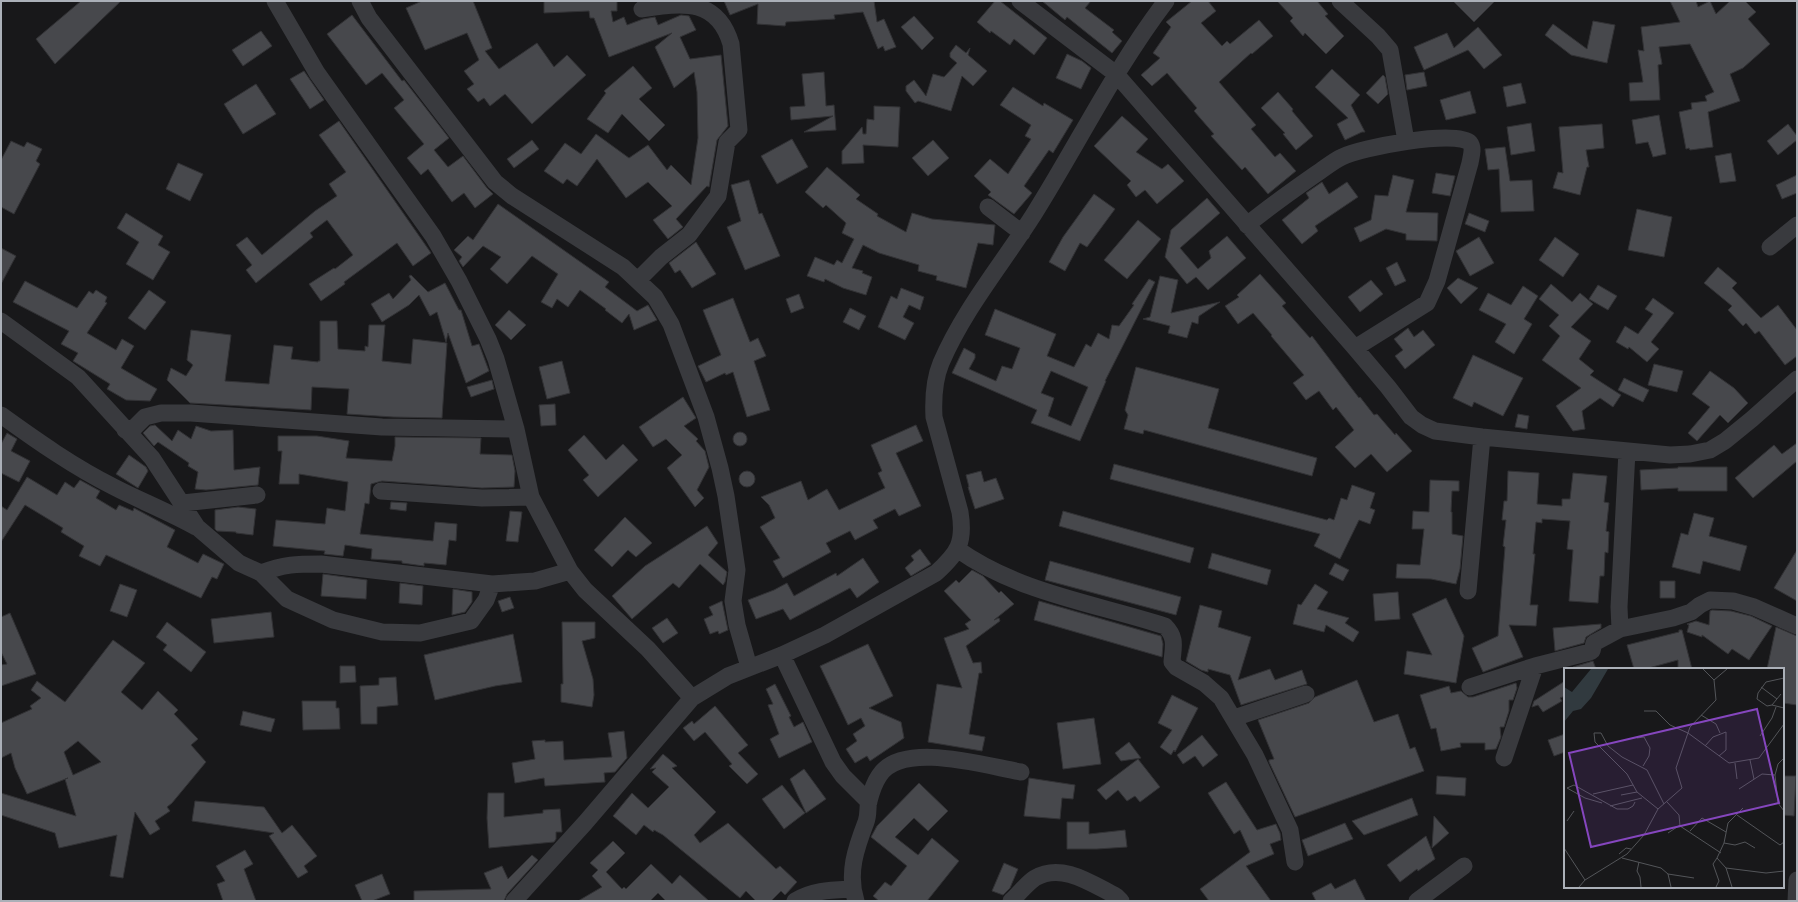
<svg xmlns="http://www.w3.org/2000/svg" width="1798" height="902" viewBox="0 0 1798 902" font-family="'Noto Sans',sans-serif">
  <rect width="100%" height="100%" fill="#18181a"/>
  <!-- building -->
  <path fill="#47484c" stroke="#323235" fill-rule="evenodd" d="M81,1H121L55,64L36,39Z
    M422,1H473L492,48L485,51L499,69L537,43L554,67L567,55L586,75L532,124L505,94L490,106L484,98L478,102L467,89L474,84L464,71L479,60L467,33L425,50L406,8Z
    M544,1H617V11H611L613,22L624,17L627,25L643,19L655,17L658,25L681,15L689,16L696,30L680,37L690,59L721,55L728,126L717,140L709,187L707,186L676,219L683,227L668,239L653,220L672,206L648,182L626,198L597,159L577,186L567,179L563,184L544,171L565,143L581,154L596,134L629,158L648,145L667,170L671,165L691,185L698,138L697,92L694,72L674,88L655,47L672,33L609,57L594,18H590L589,11L544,13Z
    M724,1H874L877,22L884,19L896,47L885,51L883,46L878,49L863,12L834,15L835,19L786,22L785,26L757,24L758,4L730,15Z
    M995,1H1000L1047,38L1034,55L1014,39L1010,45L991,31L990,33L977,22Z
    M1042,1H1091L1085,8L1114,30L1112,32L1122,41L1112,53L1067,17L1065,20Z
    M1192,1H1208L1216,11L1201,23L1222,46L1227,41L1230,44L1259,20L1273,36L1252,54L1251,53L1219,82L1256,125L1251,129L1275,157L1280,153L1296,171L1268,194L1245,167L1242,170L1211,136L1214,134L1194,111L1197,108L1167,73L1152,86L1141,75L1160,58L1153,53L1171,27L1166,22Z
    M1277,1H1317L1328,14L1325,16L1344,36L1326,54L1305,33L1303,36L1290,21L1293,18Z
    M1453,1H1495L1474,22Z
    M1670,1H1696L1698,7L1710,1L1716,14L1730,1H1745L1756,12L1748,19L1770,44L1743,68L1730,74L1740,101L1708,112L1713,147L1690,150L1689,148L1686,149L1679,112L1692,109L1691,103L1707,101L1705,96L1714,92L1690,44L1659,47L1662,64L1658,65L1660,100L1630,101L1629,83L1643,82L1638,50L1644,51L1641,27L1680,22Z
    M352,15L402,81L404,80L449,138L434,150L448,167L463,156L487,188L493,194L475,208L464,193L452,202L428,169L421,175L407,158L424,144L394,108L404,100L382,73L366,85L327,34Z
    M914,16L934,38L922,50L901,27Z
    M1593,21L1615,25L1607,63L1571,55L1545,35L1553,24L1587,49Z
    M1478,27L1502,55L1484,69L1468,50L1424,70L1414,47L1447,33L1454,48Z
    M261,31L272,46L243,66L232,50Z
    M956,45L966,53L970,48L968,55L987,71L973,86L962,76L951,111L918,101L915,103L906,91V86L914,80L926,96L933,74L944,77L957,63L950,57V53Z
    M1067,54L1082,61L1091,68L1081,89L1056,78Z
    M633,66L652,88L639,99L665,125L649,141L622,114L608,133L587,119L606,93L604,91Z
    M1332,69L1360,95L1351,105L1365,132H1362L1345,140L1337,124L1348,118L1315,87Z
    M304,71L324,100L310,109L290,79Z
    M824,72L826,106L834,105L836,130L804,132L833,116L791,120L790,107L805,106L802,74Z
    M1424,72L1427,86L1407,90L1405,75Z
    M1383,75L1385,77L1388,94L1378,104L1366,93Z
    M1521,83L1526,103L1507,107L1503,87Z
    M256,84L276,114L243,134L224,104Z
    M1013,87L1043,106L1044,103L1073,120L1053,153L1049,150L1024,186L1032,193L1014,214L988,195L991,192L974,176L990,159L1008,174L1031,139L1025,136L1031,125L1000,105Z
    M1470,91L1476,113L1446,120L1440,100Z
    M1278,92L1293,109L1292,111L1313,136L1296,150L1283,134L1285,133L1261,108Z
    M874,106L900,107L898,147L863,145L864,163L842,164V151L862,127L863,134H866L867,119L874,120Z
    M1659,115L1666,154L1653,157L1648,142L1636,144L1632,120Z
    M1122,116L1148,139L1136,152L1162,169L1168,164L1184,181L1157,204L1145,190L1136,197L1127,185L1131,181L1094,146Z
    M339,121L431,253L413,266L397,243L344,282L345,284L321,301L309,284L334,268L335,269L353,255L327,220L310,233L313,237L256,283L246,270L252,265L236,245L247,237L262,255L315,211L337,196L329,184L346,172L319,135Z
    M1531,123L1535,151L1511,155L1507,127Z
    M1602,124L1604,148L1586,150L1589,167H1587L1580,195L1553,188L1558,172L1563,173L1559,127Z
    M1788,124L1797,136V140L1778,155L1767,141Z
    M792,139L808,167L777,184L761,156Z
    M532,140L539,149L514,168L507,159Z
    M933,140L949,158L928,176L912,158Z
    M11,141L24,147L27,142L42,149L36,161L40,164L14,214L1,207V160Z
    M1505,147L1510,181L1532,180L1534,211L1501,212L1499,169L1488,170L1485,149Z
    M1731,153L1736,181L1720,183L1715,156Z
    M178,163L203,174L190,201L166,189Z
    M827,167L860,195L856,199L878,214L877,216L906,232L912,213L932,219L995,225L993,245L978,243L966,288L936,280L937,276L918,271L919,265L879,253L863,245L852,268L863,271L862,273L872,277L866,295L843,288L825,279L824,282L807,276L815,257L834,265L837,260L842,263L854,239L842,233L846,223L826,205L823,208L805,192Z
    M1436,173L1455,176L1450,196L1432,193Z
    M1393,175L1414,180L1406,212L1438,213L1437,241L1406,240V234L1386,229L1360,242L1354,228L1371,220L1375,195L1388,196Z
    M1797,175V193L1782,199L1776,185Z
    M749,180L759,214L762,213L780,256L745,270L727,227L741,221L731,185Z
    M1322,182L1329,194L1347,182L1358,197L1315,226L1318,231L1302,244L1282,220L1309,198L1306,193Z
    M1094,194L1115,209L1087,247L1080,243L1065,271L1049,262L1063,237Z
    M1207,198L1220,213L1180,248L1198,269L1211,258L1209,251L1227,236L1246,258L1208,290L1196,277L1187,284L1165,257L1171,230Z
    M498,204L609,282L605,287L637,311L648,305L657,320L634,330L629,314L622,323L605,310L606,309L580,290L568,307L557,299L552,308L541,302L558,274L532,256L507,284L490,269L501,257L483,246L463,267L459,261L462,257L454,250L468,236L473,240Z
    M1637,209L1672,217L1664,257L1628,250Z
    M126,213L163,236L158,245L170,252L153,280L126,264L139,242L117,228Z
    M1469,213L1489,221L1485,232L1465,224Z
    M1138,220L1161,239L1127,279L1104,260Z
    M1479,237L1494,263L1470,276L1456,251Z
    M1555,237L1579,254L1563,277L1539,260Z
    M696,242L716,274L692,288L680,270L675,273L669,263Z
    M1,248L16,256L1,284Z
    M1397,262L1406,281L1395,286L1386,268Z
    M1718,267L1737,283L1732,288L1761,318L1778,305L1797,330V356L1785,365L1759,331L1755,334L1746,323L1743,326L1728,310L1732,306L1704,283Z
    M1260,274L1286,303L1282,306L1310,338L1312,336L1359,398L1360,397L1374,415L1377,414L1395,435L1396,433L1412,451L1387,472L1371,454L1355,468L1335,447L1354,430L1336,407L1333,410L1319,391L1306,400L1293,383L1304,375L1271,336L1272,335L1253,313L1238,324L1225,306L1239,297L1237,295Z
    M411,275L428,292L445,283L459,310H461L472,346L479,344L489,371L466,383L448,333L446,342L437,312L430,316L419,295L409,305L382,322L371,304L389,293L393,299L411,280L409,276Z
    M1160,276L1178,280L1171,313L1220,302L1199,316L1198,324L1192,322L1187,338L1168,333L1170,326L1143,319L1150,317Z
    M1458,278L1478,288L1461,304L1447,288Z
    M1149,279L1155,282L1105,381H1106L1080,441L1031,423L1037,410L952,373L964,348L975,354V358L969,369L996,381L1002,366L1012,369L1020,348L985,335L995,309L1056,334L1047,356L1074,367L1086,344L1091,347L1098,333L1109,339L1112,325L1119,326L1134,305L1132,304ZM1051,371L1088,387L1071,426L1048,416L1054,398L1041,393Z
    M1371,280L1383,294L1360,312L1348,297Z
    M25,281L77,308L89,291L93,294L96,290L107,297L105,302L107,303L87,333L116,350L122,339L134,346L121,368L157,389L150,401L126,400L107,389L110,384L73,361L78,353L61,344L69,331L13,302Z
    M1551,284L1572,302L1580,293L1593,304L1571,327L1591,341L1579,359L1594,371L1590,375L1621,395L1613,407L1600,398L1582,411L1585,429L1573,431L1556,406L1581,388L1542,360L1560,336L1549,326L1559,315L1539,299Z
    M1598,285L1617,296L1608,310L1589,299Z
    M1523,286L1538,296L1524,319L1532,324L1514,354L1495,342L1506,324L1479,310L1488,293L1511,305Z
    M901,288L924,297L920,310L909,305L903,317L914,323L905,340L878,327L891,296L897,299Z
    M149,290L166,302L145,330L128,318Z
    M799,294L804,308L791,313L786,299Z
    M733,298L750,342L758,338L766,356L754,361L770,410L747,417L733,372L726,375L725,373L706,382L698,366L721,355L703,310Z
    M1653,298L1674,313L1651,342L1659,349L1647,362L1629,347L1628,349L1616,342L1625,326L1638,334L1653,314L1645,309Z
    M850,308L866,316L859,330L843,322Z
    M509,310L526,325L511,340L495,325Z
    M320,321H337L338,349L365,351V346L368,347L369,325H385L382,361L411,364L413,339L447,343L442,418L393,417L347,414L349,389L312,387L311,410L190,403L167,380L171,368L186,376L193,365L187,360L191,330L231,335L225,381L269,384L274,345L293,347L291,359L318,362V361H320Z
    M1408,328L1414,337L1423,330L1435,345L1405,369L1395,356L1403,350L1394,339Z
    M1473,355L1523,378L1503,416L1474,402L1472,407L1453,398Z
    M562,361L570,393L547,399L539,367Z
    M1654,364L1683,371L1677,392L1648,385Z
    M1136,367L1219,389L1208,428L1317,458L1312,476L1144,430L1143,434L1124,429L1128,415L1125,410Z
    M1710,371L1734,388L1748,403L1728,423L1720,415L1697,441L1688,433L1710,407L1692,394Z
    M1624,378L1649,390L1643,402L1618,390Z
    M492,380L494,389L471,397L467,387Z
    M683,397L696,418L684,426L698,439L696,441L705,451L709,467L697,490L704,498L695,507L667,468L682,455L666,439L653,447L639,427Z
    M555,404L556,425L541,426L539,405Z
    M1518,414L1529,416L1527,429L1515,427Z
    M155,425L172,441L178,430L191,439L196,426L211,431L233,430L234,470L260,467L258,485L206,490L195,489L198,472L188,466L189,463L158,442L154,446L143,433L150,426Z
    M916,425L923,441L896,453L921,506L899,516L895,509L873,520L878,528L855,540L850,531L826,543L831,552L783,578L773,561L780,558L760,527L775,518L769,505L761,497L801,481L808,500L827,489L839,510L885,488L878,473L882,471L871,445Z
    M733 439a7 7 0 1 1 14 0a7 7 0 1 1-14 0Z
    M7,433L17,439L11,451L30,461L19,482L1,473V444Z
    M584,435L606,460L623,444L638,460L598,497L583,480L589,475L568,450Z
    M278,436H317L349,441L346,458L392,461L395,446V437L481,438L480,454L512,455L515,471L514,487L482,488L382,481L371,484L369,504L365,503L360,534L433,541L435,522L457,524L456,541L449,540L446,565L424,563V566L402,563V561L371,559L372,549L345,545L343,556L324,554L325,551L273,546L276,520L325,524L327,508L345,511L348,482L299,474V484H279L282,451H278Z
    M1797,443V461L1753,498L1735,478L1774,445L1782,454Z
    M129,455L146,467L148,471L138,488L116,474Z
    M1114,464L1327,520L1329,518L1334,520L1341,498L1347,500L1352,485L1375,493L1370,508L1375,510L1370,524L1359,520L1340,559L1314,546L1320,534L1110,479Z
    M1678,467H1727V491H1678V488L1641,490L1640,470L1678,468Z
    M981,471L984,482L996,478L1004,499L975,509L968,487H969L966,475Z
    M1508,471L1539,473L1537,504L1562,506V499H1570L1573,473L1607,476L1604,502L1609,503L1606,531L1609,532L1608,553L1605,552L1604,576H1600L1598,603L1569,601L1573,550L1567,549L1570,521L1542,519V523L1536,522L1533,554H1535L1530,605H1538L1536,626L1509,625L1523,657L1483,672L1472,648L1498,636L1505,547L1503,546L1506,520H1502L1504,501H1507Z
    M739 479a8 8 0 1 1 16 0a8 8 0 1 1-16 0Z
    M27,477L57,495L65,482L74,488L80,480L100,491L96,498L116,510L119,505L133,511L134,508L175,530L167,547L198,563L203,554L224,564L217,579L212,577L201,598L106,555L100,566L79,556L84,546L61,532L63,528L25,505L1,542V506L7,510Z
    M1430,480L1459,481V491H1452L1451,512H1452V534L1463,536L1460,569L1456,584L1431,579L1396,578L1397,564L1420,565L1424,529H1412L1413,511L1429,512Z
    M391,502L407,503L406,511L390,509Z
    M238,507L256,509L253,535L236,533V532L217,531L215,529V510Z
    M510,511L522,512L518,542L506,541Z
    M1063,511L1194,548L1190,563L1059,526Z
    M1694,513L1714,518L1709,536L1747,546L1740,571L1703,561L1700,574L1672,567L1681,533L1688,535Z
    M625,517L652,543L636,557L628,550L612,567L594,550Z
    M707,526L718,543L708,555L727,572L725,582L723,585L700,564L679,588L673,583L632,619L612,596L645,566Z
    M920,549L931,564L911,576L905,568L914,560L911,556Z
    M1797,550V601L1774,588Z
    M1212,553L1271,570L1267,585L1208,568Z
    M863,558L879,582L857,598L850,588L790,620L783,609L756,619L748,600L774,590L787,583L794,596L836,573L837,576Z
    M1050,561L1181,597L1176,615L1045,580Z
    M1335,563L1349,570L1343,581L1329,574Z
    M972,570L983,576L999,593L1001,591L1014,604L994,620L999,618L1000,621L966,646L973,663L981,662L982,673H979L969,734L985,737L982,751L928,742L937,684L962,688L944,638L969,629L965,624L971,620L944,591L956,580L959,583Z
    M323,574L367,580L366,599L321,596Z
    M1660,581H1675V598H1660Z
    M400,583L423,586L422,605L399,603Z
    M120,584L137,590L127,617L110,611Z
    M1315,584L1328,592L1317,609L1349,618L1345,623L1359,632L1353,642L1326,625L1324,632L1293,624L1298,604L1301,605Z
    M453,589L472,592V602L465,612L452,615Z
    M1398,592L1400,619L1375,621L1373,594Z
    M510,597L514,608L502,612L498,601Z
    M1446,598L1464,636L1456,683L1404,674L1407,651L1432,655L1412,614Z
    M722,601L728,630L719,634L718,631L710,634L704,619L713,615L709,607Z
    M1039,601L1161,636L1163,644L1162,657L1034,620Z
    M1200,605L1222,611L1218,627L1251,637L1238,680L1270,669L1275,680L1302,670L1307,684L1241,705L1230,675L1208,669V672L1201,670L1186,661Z
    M1712,610L1731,611L1751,616L1772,626L1749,660L1732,649L1728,654L1702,635V637L1687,632L1689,625L1687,624L1696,621L1709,625L1710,611Z
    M271,612L274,637L214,643L211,619Z
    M10,613L36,674L1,686V665L7,664L1,652V617Z
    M667,618L678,633L663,643L652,628Z
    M167,622L206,652L191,672L163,650L167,645L156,637Z
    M562,622H595V638L582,641L593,679L594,695L592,707L561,702V684H563Z
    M1601,624V628L1586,637L1584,643L1555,651L1553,628Z
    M1776,627L1797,636V705L1783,703V669H1767Z
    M1679,630H1682L1692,669H1678V660L1645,669H1634L1627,645L1679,632Z
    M513,634L522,682L495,686L435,700L424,655Z
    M113,640L145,663L121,692L142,710L158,691L178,710L174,714L198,739L191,745L206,762L172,803L167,807L170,811L155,821L160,829L150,835L135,812L123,878L110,876L117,835L59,848L55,833L1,815V793L76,816L65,779L68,778L27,794L15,768L11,753L1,758V723L32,709L30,706L41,698L31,690L37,681L65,702ZM78,741L101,762L73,775L64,752Z
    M868,644L893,696L869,708L901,722L904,738L870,761L867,756L855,763L846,749L857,741L853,734L865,726L861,718L848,725L820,666Z
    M1593,661L1596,669H1574L1573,667Z
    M340,666H355L356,682L340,683Z
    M396,677L398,705L377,707V724H361L360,686L379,685V678Z
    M1357,680L1374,722L1398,714L1410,749L1415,747L1424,771L1295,817L1269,762V760L1274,759L1258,720L1309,703L1315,697Z
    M1565,681V696L1560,698L1562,701L1543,712L1538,705L1532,707L1534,701Z
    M1516,683L1517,688L1513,700H1509V711L1504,727H1500L1501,737L1496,749L1485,750V743H1460L1461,747L1441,751L1436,728L1431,729L1420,695L1449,686L1451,693L1461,691L1468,697H1473Z
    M775,684L791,716L789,717L794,727L803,722L812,742L779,758L770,739L779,734L768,705L773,704L766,689Z
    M1172,695L1198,708L1175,752L1174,750L1171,755L1160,747L1172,730L1158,723Z
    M302,701H336V708H339L340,729L303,730Z
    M715,706L748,745L738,753L758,774L747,784L729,766L732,764L705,732L694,741L683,728L692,721L694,724Z
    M243,711L275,719L271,732L240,725Z
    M1094,718L1101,764L1063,769L1057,723Z
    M624,731L627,758L615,772L604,773L605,782L545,786L544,778L515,783L512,763L535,759L532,741L545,740V742L563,741L564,760L612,757L608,733Z
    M1565,734V752L1554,756L1548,740Z
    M1202,735L1218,755L1203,767L1195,756L1183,764L1177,755Z
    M1129,742L1141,758L1121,761L1115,753Z
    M663,754L677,766L672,768L716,812L694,835L700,843L728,823L776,869L780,866L797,882L785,895L781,891L771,901H756L746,891L740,898L663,835L654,830L653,832L644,825L636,835L613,816L632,793L648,808L669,787L652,772L656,768L650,769Z
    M1138,759L1160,787L1140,802L1135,796L1127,801L1118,790L1106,800L1097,790Z
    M804,769L826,799L806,813L790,779Z
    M1437,776L1466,778L1465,796L1436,794Z
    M1783,776H1796L1794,816L1783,815Z
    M1029,778L1075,785L1073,799L1062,798L1060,819L1024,816Z
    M1226,782L1257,830L1276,824L1280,833L1281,840L1270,844L1274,854L1246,866L1271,901H1209L1200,889L1250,852L1240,830L1234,834L1208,793Z
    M919,783L948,811L928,831L914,818L895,837L918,855L932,838L959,861L927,901H879L873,896L885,882L891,886L907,866L871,837L877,826Z
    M782,785L805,813L784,829L762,799Z
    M488,793H504V817L543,813V810L560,809L562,832H556V839L554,842L489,848L487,818Z
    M1412,798L1418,815L1364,835L1352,821Z
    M195,801L264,807L282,833L292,825L317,856L304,866L308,872L298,878L269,836L274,833L192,821Z
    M1434,816L1449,833L1432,848Z
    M1067,822H1089V834L1125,830L1127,847L1097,849H1067Z
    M1345,823L1353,839L1308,856L1302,840Z
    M1426,836L1435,859L1418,871L1417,869L1400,882L1387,865Z
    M613,841L625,853L606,872L622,889L624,887L626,889L651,864L672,884L680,875L709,901H666L658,893L650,901H578L602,887L592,876L598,870L590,863Z
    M245,850L253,864L244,869L256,901H223L217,884L225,881L216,866Z
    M532,855L538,860L507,894L504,901H414V891L491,889L484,873L502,866L508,879Z
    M1004,863L1018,869L1010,888L1003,895L992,891Z
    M382,874L390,894L372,901H362L355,885Z
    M1355,879L1366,901H1316L1312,893L1331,883L1335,889Z"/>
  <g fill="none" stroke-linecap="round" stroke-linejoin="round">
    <!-- minor -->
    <path stroke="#393a3e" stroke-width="17" d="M275,1L317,73L433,236L459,281L488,339L496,359L516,429L531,497L570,571L585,590L648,649L692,698
      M360,1L369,18L495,182L512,196L623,267L655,297L671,324L706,417L720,468L726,496L737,570L733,601L737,625L749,667
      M1020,1L1116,74L1355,348L1388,387L1411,417L1422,425L1435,431L1482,437L1670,455L1690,454L1710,450L1725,441L1752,419L1797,379
      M1340,1L1378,36L1390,50L1406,141
      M988,207L1022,233
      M1247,225C1269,207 1293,190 1316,174C1324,169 1333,161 1342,157C1359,148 1457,129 1470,143C1474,148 1471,157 1470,163L1437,281L1427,303L1355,348
      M1770,247L1797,225
      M638,280L661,257L689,235L718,196L727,142L739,130L731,44C718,0 685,1 642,9
      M1,321L78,377L152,458L197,527L239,563L261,573L287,599L333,620L382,632L420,633L471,621L486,600L492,584
      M1,415C37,441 74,467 114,487C141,501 169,512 196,527
      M125,430L135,427L145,417L161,413H191L382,427L516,429
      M381,491L482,498L531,497
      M183,503L257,495
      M957,549C1019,593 1094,603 1165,626C1177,638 1173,647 1172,662L1176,667L1204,683L1221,698L1255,755L1290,830L1295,862
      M261,573C284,564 297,564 321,564L492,584L535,581L570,571
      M1468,591L1482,437
      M1620,629L1619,607L1627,451
      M782,655L833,762L843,776L869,802
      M1470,687L1535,666L1590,652L1592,651L1594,643L1620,629L1673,618L1691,612L1700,605L1710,600L1733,601L1754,607L1797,626
      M1234,718L1306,694
      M1504,758L1535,666
      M514,901L585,823L692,698L728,676L782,655L825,635L936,573C958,553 965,543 960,512L934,417C933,398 934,380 941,363C964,309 1003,263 1034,214C1078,144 1115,68 1166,1
      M795,901C813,890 832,890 852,889
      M856,901C847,873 856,848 866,822C869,814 867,808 869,801C871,793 875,782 879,776C901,740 986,766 1021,772
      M1011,901C1019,894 1027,883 1035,878C1062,862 1092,884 1116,896L1121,901
      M1417,901L1464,866
      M1796,901L1797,880"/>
  </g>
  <!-- overview -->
  <g transform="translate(1564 668)">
    <rect width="220" height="220" fill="#18181a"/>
    <path d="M27,1H44L27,30L17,41L9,43L0,54V19L8,24Z" fill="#313a3f"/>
    <path fill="none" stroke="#535559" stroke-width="1" d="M150,12L163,1M197,19L213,31M217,26L208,37L203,38L193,31L194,25L202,14L220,10M208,37L220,40M80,43H92L106,57L124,65L165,95L195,90L220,56M137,47L152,56L156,65M196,68L208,50L212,39M73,70L80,69L86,80L85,88L79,98M141,78L149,69L162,64V82L155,88M186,92L190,111M171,95L173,111M211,107L214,135L220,143M175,121L198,106L211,107L214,96L220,90M29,126L69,117M57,127L73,124M103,134L115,147L116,158L157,185M38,135L21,130L3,120L10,117L53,141H64L69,138L71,134M46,138L78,130M94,141L73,124L63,106L31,74L30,65H37L44,78L58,89L83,102L100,136M173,147L216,177L220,174M3,153L10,143M126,163L138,150L162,164M104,165L116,157M160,175L164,155L179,140M0,180L21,212M55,186L62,180L67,181M58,190L97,200L104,206L107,219M75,194L73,203L76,209L77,219M162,200L153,190L160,175L171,177L181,174L191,180M104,206L130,210M15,219L21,212L63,186L80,167L94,141L118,120L112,100L126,59L152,32L150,12L139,1M152,219L155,213L149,196L153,190M168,219L162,200L202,205L220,203"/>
    <path fill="#8546be" fill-opacity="0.15" stroke="#8546be" stroke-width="2" d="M193,41L215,135L27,179L5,85Z"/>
    <rect width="220" height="220" fill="none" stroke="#abb0b8" stroke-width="2"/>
  </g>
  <!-- border -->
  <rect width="1798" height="902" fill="none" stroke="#abb0b8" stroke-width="4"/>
</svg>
